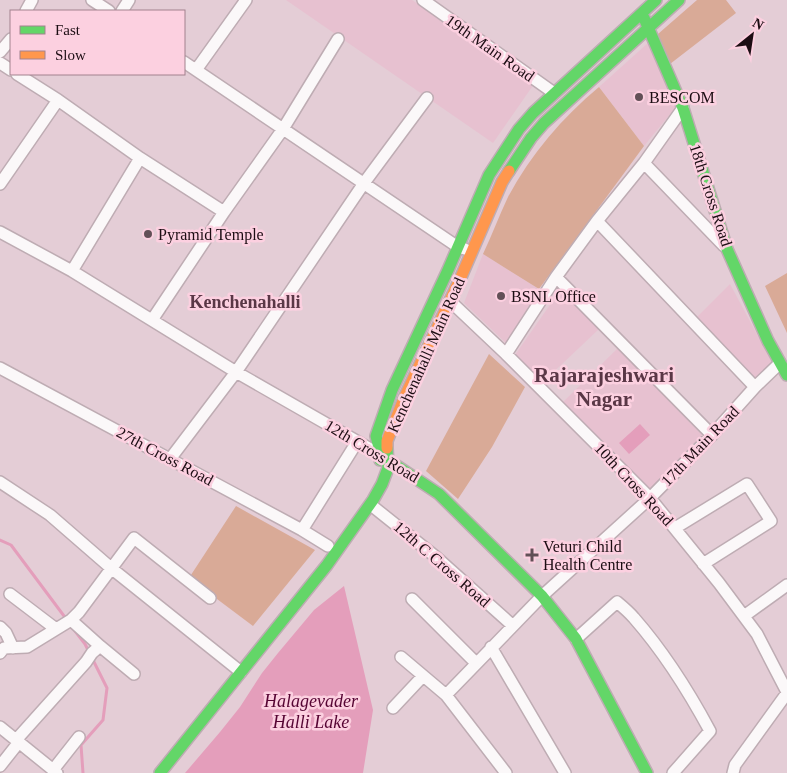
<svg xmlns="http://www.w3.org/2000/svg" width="787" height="773" viewBox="0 0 787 773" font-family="Georgia,serif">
  <rect width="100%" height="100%" fill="#e4cdd6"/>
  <!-- built -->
  <path fill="#e7c1d0" d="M286,0H412L534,84L493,143Z
    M648,43L676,107L644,146L599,87Z
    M483,254L539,289L507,344L464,303Z
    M730,284L773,364L755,381L696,318Z
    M561,289L599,329L542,383L515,355Z
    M618,348L704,437L647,492L562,403Z"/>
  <!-- green -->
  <path fill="#d9aa97" d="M697,0H726L736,13L670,64L658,34Z
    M599,87L644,146L539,289L483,254C492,235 499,216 508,197C531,154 562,118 599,87Z
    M787,273V333L765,286Z
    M489,354L525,387L492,447L458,499L426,471Z
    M236,506L315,550L253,626L189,578Z"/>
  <!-- water -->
  <path fill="#e49ebb" d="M640,424L650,435L629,454L619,443Z
    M344,586L373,710L363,773H185L220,732L240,707L262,673L278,653L314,610Z"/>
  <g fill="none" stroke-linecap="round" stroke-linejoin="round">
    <!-- stream -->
    <path stroke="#e49ebb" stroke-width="3" d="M0,540L11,545L67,620
      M75,631L85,644L89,652
      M83,773L81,745L103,720L107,688L92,658"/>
    <defs>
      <path id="street" d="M92,0L109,11
        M423,0L554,93
        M26,11L32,0
        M122,11L129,0
        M0,52L11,39
        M184,62L458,247L465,249
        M0,63L11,70
        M196,70L246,0
        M17,74L58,100L140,158L224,212L152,320
        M683,108L644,163L724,246
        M0,184L58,100
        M224,212L283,129L338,39
        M597,221L755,387
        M0,232L72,271L236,372L381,455
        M72,271L140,158
        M556,277L712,435
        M450,301L506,354L650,498L719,583L757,634L787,692
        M506,354L556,277L597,221L644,163
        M0,368L302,530L328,546
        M170,459L236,372L364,183L427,98
        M0,482L50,515L111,568L241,672
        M371,505L436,557L512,625
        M675,528L747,484L771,521L703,564
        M302,530L357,442
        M10,594L56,629
        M412,599L476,663
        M744,616L787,585
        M0,627L6,633L13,648
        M576,639L617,602C623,607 629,612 634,618C663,651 689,692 710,731L673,773
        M100,646L134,674
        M491,647L565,773
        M0,653L4,648L27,647L71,620L79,612L134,538L210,598
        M401,657L446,695L506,773
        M446,695L542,596L650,498L712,435L755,387L780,363
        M393,708L423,676
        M0,727L57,773
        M16,740L86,662L92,653L100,646L71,620
        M0,766L19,742
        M53,770L79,737
        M733,773L735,765L787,693"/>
      <path id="fast" d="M644,18L683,108L727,249L768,341L787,375
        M509,171L531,138L544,123L679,0
        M382,456L439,494L542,596L576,639L647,773
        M380,460L381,455L376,436L392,390L448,270L489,175L519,129L533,113L656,0
        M160,773L327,565L373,500L382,484L388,468L387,448"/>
      <path id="slow" d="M387,448V441L405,396L461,277L502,182L509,171"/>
    </defs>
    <!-- street casing -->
    <use href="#street" stroke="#beacb3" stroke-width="14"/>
    <!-- fast casing -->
    <use href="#fast" stroke="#beacb3" stroke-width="14"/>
    <!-- slow casing -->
    <use href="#slow" stroke="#beacb3" stroke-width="14"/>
    <!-- street -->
    <use href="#street" stroke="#fbf8f9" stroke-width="11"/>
    <!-- fast -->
    <use href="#fast" stroke="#63d668" stroke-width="11"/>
    <!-- slow -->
    <use href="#slow" stroke="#ff974d" stroke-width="11"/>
  </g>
  <!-- markers -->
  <g fill="#625057" stroke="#fcd0e0" stroke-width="2">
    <circle cx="639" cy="97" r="5"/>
    <circle cx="148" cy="234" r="5"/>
    <circle cx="501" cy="296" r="5"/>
    <path d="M529.5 547.5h5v5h5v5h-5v5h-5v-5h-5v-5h5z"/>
  </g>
  <g text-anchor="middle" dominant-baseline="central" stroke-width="5" stroke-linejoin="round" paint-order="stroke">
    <!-- street labels -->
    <g font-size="16" fill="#1c0d13" stroke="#fcd0e0">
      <text transform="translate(490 48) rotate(35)">19th Main Road</text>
      <text transform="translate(711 195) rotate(72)">18th Cross Road</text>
      <text transform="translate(426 355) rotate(-66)">Kenchenahalli Main Road</text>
      <text transform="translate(700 446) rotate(-46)">17th Main Road</text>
      <text transform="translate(372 451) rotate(31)">12th Cross Road</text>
      <text transform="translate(165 456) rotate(28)">27th Cross Road</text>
      <text transform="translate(634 484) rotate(47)">10th Cross Road</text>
      <text transform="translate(442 564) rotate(41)">12th C Cross Road</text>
    </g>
    <!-- poi labels -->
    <g font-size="16" fill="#1c0d13" stroke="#fcd0e0" text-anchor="start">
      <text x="649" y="97">BESCOM</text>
      <text x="158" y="234">Pyramid Temple</text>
      <text x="511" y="296">BSNL Office</text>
      <text x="543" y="546">Veturi Child<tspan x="543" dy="18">Health Centre</tspan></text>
    </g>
    <!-- neighbourhood labels -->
    <g font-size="18" font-weight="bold" fill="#5a3746" stroke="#fcd0e0">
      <text x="245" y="302">Kenchenahalli</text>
    </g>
    <!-- water labels -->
    <g font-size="18" font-style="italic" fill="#560433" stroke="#fcd0e0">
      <text x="311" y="701">Halagevader<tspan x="311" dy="21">Halli Lake</tspan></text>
    </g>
    <!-- district labels -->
    <g font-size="21" font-weight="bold" fill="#5a3746" stroke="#fcd0e0">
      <text x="604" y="375">Rajarajeshwari<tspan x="604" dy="24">Nagar</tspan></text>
    </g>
  </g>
  <!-- legend -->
  <rect x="10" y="10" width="175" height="65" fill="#fcd0e0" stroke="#a2828e"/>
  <rect x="20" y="26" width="25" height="8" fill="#63d668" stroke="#a2828e"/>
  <text x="55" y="35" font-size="15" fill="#1c0d13">Fast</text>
  <rect x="20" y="51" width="25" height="8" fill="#ff974d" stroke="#a2828e"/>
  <text x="55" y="60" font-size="15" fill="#1c0d13">Slow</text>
  <!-- north arrow -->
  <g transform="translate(752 35) rotate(30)" stroke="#fcd0e0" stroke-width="4" paint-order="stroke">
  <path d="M0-4L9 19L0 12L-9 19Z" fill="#1c0d13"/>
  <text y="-8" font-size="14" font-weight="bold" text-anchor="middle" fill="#1c0d13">N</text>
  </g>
</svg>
